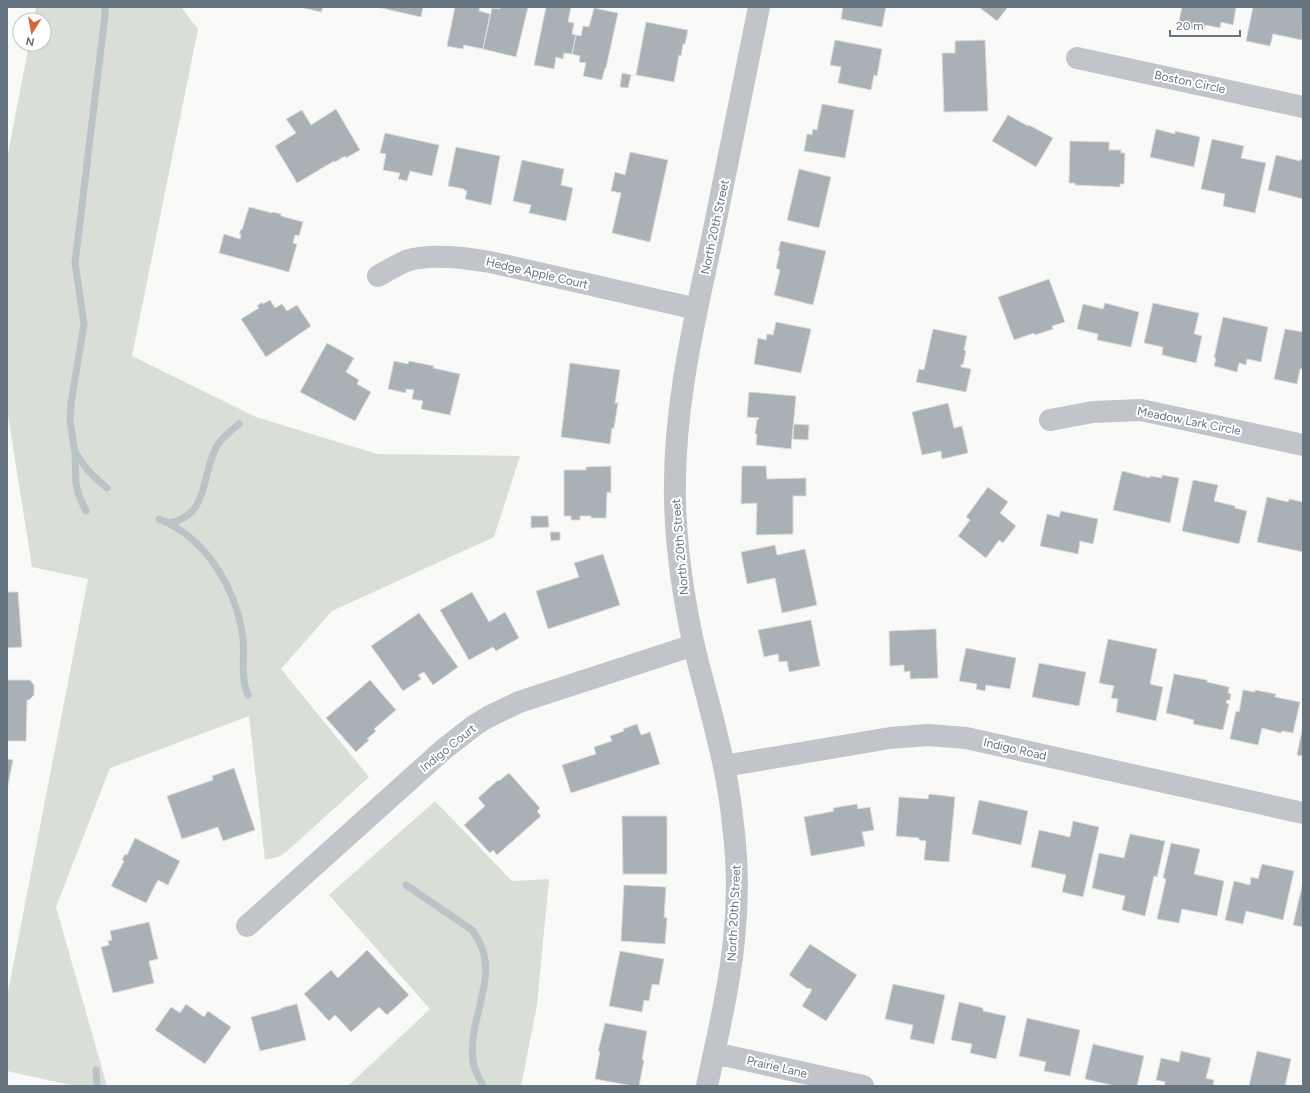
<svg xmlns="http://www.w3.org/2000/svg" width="1310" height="1093" viewBox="0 0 1310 1093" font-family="Figtree,sans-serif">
  <rect width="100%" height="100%" fill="#f9f9f8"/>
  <!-- green -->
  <path fill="#d9ded7" d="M36,7H181L198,29L132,356L256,417L377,454L520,456L494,537L332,611L281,669L369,777L285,853L278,857L265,860L249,716L110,768L56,907L107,1086H75L7,1071V997L88,579L32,567L7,409V159L29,44H44V20H34Z
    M435,801L512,881L549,879L537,1005L521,1086H348L430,1009L329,895Z"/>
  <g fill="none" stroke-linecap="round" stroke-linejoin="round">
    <!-- stream -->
    <path stroke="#bac4c8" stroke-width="7" d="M76,453C85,469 94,477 107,488
      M86,511L79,496L76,484L75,453L70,421L71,403L84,324L75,263L105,15V7
      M159,519C207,538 236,589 243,638C245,657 240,677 248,695
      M169,523C210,516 201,473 217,446C222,437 231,431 239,424
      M406,885L472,930C505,973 467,1013 473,1061C474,1070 479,1078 483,1086
      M96,1070L97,1086"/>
  </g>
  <!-- building -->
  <path fill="#a9b0b6" stroke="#dbdbda" d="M299,7H323L321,12Z
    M377,7H423L421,17Z
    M455,7H480L479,11L490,14L483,49L464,45L463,49L447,46Z
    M500,7H528L516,57L483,49L492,8L500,9Z
    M546,7H571L568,22L574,23L572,34L576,35L572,54L564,53L563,59L556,57L554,69L534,65Z
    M843,7H886L882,27L841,19Z
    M979,7H1008L997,21Z
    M1182,7H1236L1233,25L1221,22L1220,28L1205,25L1204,31L1178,26Z
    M1253,7H1303L1302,40L1273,34L1270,46L1246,41Z
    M594,8L618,13L606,68H605L602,80L583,76L586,63L579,62L580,56L572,54L576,35L581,36L583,26L589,27Z
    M646,22L688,30L685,44H683L681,56L679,55L674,82L636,75Z
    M835,40L882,49L877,76L874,75L871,90L838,83L841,67L830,65Z
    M985,40L988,111L944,112L942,53H955V41Z
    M622,73L631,75L628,88L620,87Z
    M822,104L854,110L845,158L804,151L807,134L812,135L813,129L817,130Z
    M336,109L360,150L346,158L345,156L335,162L334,161L297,183L275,146L296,133L286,119L302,110L311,125Z
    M1008,115L1028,126L1029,125L1053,138L1036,167L992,141Z
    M1156,129L1175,134V131L1200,137L1194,167L1150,157Z
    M385,133L439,145L432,176L410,171L407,181L398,179L400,173L383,170L386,154L380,153Z
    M1212,139L1244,146L1241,158L1266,163L1255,213L1223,206L1225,194L1201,189Z
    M1070,141L1109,142V150H1121V153H1125L1124,184H1120V187L1075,185V183H1069Z
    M456,147L500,156L491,205L465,199L467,191L464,190V189L448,186Z
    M630,152L668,160L650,242L612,233L621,193L611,191L615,172L625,175Z
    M1276,155L1300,161L1301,159H1303V199L1268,190Z
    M522,160L564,169L561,185L573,188L566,221L529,213L531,205L513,201Z
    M799,169L831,177L819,228L787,220Z
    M249,207L272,213L273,212L281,214V216L303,222L299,236L295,235L293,243L297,244L289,272L219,253L224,234L240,239L241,234H239L241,229L242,230Z
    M781,241L826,251L813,305L774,295L780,270L776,268L780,251H778Z
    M1049,279L1065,322L1052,326L1053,329L1035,335L1034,333L1014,340L998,297Z
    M270,300L275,308L282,304L287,311L297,305L311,326L266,357L241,319L259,308L257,306L262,302L263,304Z
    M1105,303L1139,312L1131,347L1097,340L1098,334L1077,329L1083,304L1103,309Z
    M1153,303L1199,313L1194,334L1202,336L1196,363L1162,355L1163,347L1144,343Z
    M1223,317L1268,327L1261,362L1247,359L1246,365L1239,363L1237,372L1214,366L1216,358H1214Z
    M776,322L811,329L801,373L754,364L758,338L766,340L767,334L773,335Z
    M933,329L967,336L964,350L966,351L963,365L961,364V367L971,369L966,392L916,382L919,369L924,370Z
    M1285,329L1303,332V369H1300L1297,384L1274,379Z
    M327,343L354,358L346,372L359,380L357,384L371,392L355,421L300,392Z
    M394,361L408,364L409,361L434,366L433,368L460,374L450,415L421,409L423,401L412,399L414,390L406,389V393L388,389Z
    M570,363L620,370L615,403H618L614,428H612L610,444L561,437Z
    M749,392L796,396L791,449L756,445L757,434H755L757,420H758L759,418L747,417Z
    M948,403L954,428L962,426L968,453L942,459L941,451L922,455L912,412Z
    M794,424L809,425L808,440L793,439Z
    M611,466V493L607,492L606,518H591V516H580V520H571V516H564V470H586V467Z
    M742,466H766L767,479L806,478V496H793V534L756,535L757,503L741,504Z
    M1122,471L1150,478V476L1162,478V475L1179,478L1170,523L1113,510Z
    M1193,480L1218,485L1214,501L1235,506V508L1247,511L1239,544L1182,531Z
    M988,487L1008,502L1000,513L1016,526L1003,543L999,540L986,558L958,536L970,520L966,517Z
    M1267,497L1288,502L1289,499L1303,502V552L1257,542Z
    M1061,511L1098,519L1093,544L1080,541L1078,554L1040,546L1047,514L1059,517Z
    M531,516H548L549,527L531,528Z
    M550,532H560V540L551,541Z
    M775,545L777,555L805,549L817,605L782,613L775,578L747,584L741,552Z
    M603,554L620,605L548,629L536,591L579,577L574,563Z
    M7,592H18L22,647L7,648Z
    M472,592L489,622L505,612L519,638L496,651L493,647L469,660L440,610Z
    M419,613L458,667L433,685L424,672L418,675L421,679L403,691L371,646Z
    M811,620L820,666L789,672L787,661L779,662L778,654L764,657L758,630Z
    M936,629L938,678L910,679V671L904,672V665L890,666L889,631Z
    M1108,639L1157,649L1150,684L1163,687L1156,721L1116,712L1118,699L1111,698L1114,686L1099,683Z
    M966,648L1016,658L1010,689L986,685L985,691L976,689L977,684L959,681Z
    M1039,663L1086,672L1079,706L1032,697Z
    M1174,674L1207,680V682L1229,687L1228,693L1231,694L1230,700H1227L1226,703L1229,704L1223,730L1193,724L1194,720L1166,713Z
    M7,680H30L34,685V695L29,700H27L26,741H7Z
    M370,680L396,710L374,729L376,731L367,739L369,740L356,752L326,718Z
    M1243,690L1255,692V690L1276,694L1275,697L1300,702L1293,733L1282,731L1281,733L1262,728L1258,745L1230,739L1236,711L1239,712Z
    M637,724L641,735L650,732L660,764L571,793L562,765L596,754L594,747L612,741L610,736L624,731L623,729Z
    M1303,725V756L1297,755Z
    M7,759L13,760L7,790Z
    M234,768L255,830L223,841L218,827L182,839L167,796L213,780L212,776Z
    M509,773L540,808L537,811L541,816L497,855L493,850L490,853L464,825L485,806L478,798L498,780L499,781Z
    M929,794L955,797L949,862L924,860L926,841L919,840V838L896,836L899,797L928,799Z
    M979,800L1028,811L1021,845L972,834Z
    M857,804L858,809L870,807L874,830L862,832L865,846L811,856L804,817L834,811L833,808Z
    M622,816H667V874H623Z
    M1073,821L1099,827L1083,897L1062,892L1066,875L1031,867L1039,830L1070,837Z
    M1130,834L1165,841L1157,877L1154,876L1145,916L1122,910L1125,896L1092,888L1099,853L1124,858Z
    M135,838L180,861L168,885L158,880L146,903L111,886L124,861L122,860L125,854L127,855Z
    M1171,843L1200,849L1194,874L1224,881L1217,916L1182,909L1179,923L1157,919L1166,879L1163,878Z
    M1262,864L1294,871L1283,920L1246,911L1243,924L1225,920L1234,881L1250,885L1251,877L1258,879Z
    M1303,882V927L1293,925Z
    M624,885L666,887L664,917L667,918L665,944L621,941Z
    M149,922L158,959L149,961L154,983L113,993L101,947L109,945L108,941L112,940L110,931Z
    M810,944L857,975L826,1021L802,1006L812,990L809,988L808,989L789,975Z
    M367,950L409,995L387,1015L379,1007L351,1032L335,1015L329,1021L304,994L331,970L338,978Z
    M620,951L664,959L659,985L652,984L649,1001L644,1000L642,1012L609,1006Z
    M893,984L945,995L934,1044L910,1039L913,1025L885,1019Z
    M959,1002L983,1008V1011L1006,1016L996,1059L970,1053L972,1044L951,1040Z
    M186,1004L204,1017L208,1011L231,1027L205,1064L155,1030L171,1007L180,1013Z
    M297,1004L306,1040L260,1051L251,1017L281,1009V1008Z
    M1027,1018L1080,1030L1070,1076L1044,1071L1046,1062L1019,1056Z
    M605,1023L647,1031L642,1060H644L639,1086H633L595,1079L600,1051H598Z
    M1093,1044L1144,1056L1137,1086H1115L1085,1079Z
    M1181,1051L1211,1058L1206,1078L1214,1080L1213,1086H1164L1165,1082L1156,1080L1161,1058L1179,1062Z
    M1257,1051L1291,1059L1285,1086H1249Z"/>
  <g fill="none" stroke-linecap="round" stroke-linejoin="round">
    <!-- minor -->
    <path stroke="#c1c5c9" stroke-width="22" d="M1077,58L1303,107
      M378,276C387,271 397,265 406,261C429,253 467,258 490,262L697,309
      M1050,420L1093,412L1141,410L1303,445
      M724,766L890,738L928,735L966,738L1303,813
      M247,926L444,749L475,725L488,717L519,702L694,645
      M714,1053L863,1086
      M707,1086C717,1038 729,989 734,940C738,902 738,863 733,825C730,794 724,763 716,732C709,702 700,672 693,642C683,595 676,548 675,500C673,410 693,327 712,239C728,162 743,84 759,7"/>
  </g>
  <g text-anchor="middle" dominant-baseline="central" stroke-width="4" stroke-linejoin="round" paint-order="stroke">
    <!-- street labels -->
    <g font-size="12" fill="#667480" stroke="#fff">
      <text transform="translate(1190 82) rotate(12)">Boston Circle</text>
      <text transform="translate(715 227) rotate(-78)">North 20th Street</text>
      <text transform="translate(537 273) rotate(13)">Hedge Apple Court</text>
      <text transform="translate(1189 421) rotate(11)">Meadow Lark Circle</text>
      <text transform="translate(680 547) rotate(-95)">North 20th Street</text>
      <text transform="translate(448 748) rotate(-39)">Indigo Court</text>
      <text transform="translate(1015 749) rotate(13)">Indigo Road</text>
      <text transform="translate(734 913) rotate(-87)">North 20th Street</text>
      <text transform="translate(777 1067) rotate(13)">Prairie Lane</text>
    </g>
  </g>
  <!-- border -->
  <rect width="1310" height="1093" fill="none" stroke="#667480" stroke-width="16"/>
  <!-- north arrow -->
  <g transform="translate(32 32) rotate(191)"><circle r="19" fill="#ffffff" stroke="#c2c7cc"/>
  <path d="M0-3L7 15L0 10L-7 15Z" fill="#d4653d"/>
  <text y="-6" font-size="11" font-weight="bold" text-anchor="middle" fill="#667480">N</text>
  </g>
  <!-- scale -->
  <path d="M1170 30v6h70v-6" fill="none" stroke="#667480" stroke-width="2"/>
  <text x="1176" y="30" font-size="12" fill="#667480" stroke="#ffffff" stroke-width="3" paint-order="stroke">20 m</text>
</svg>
